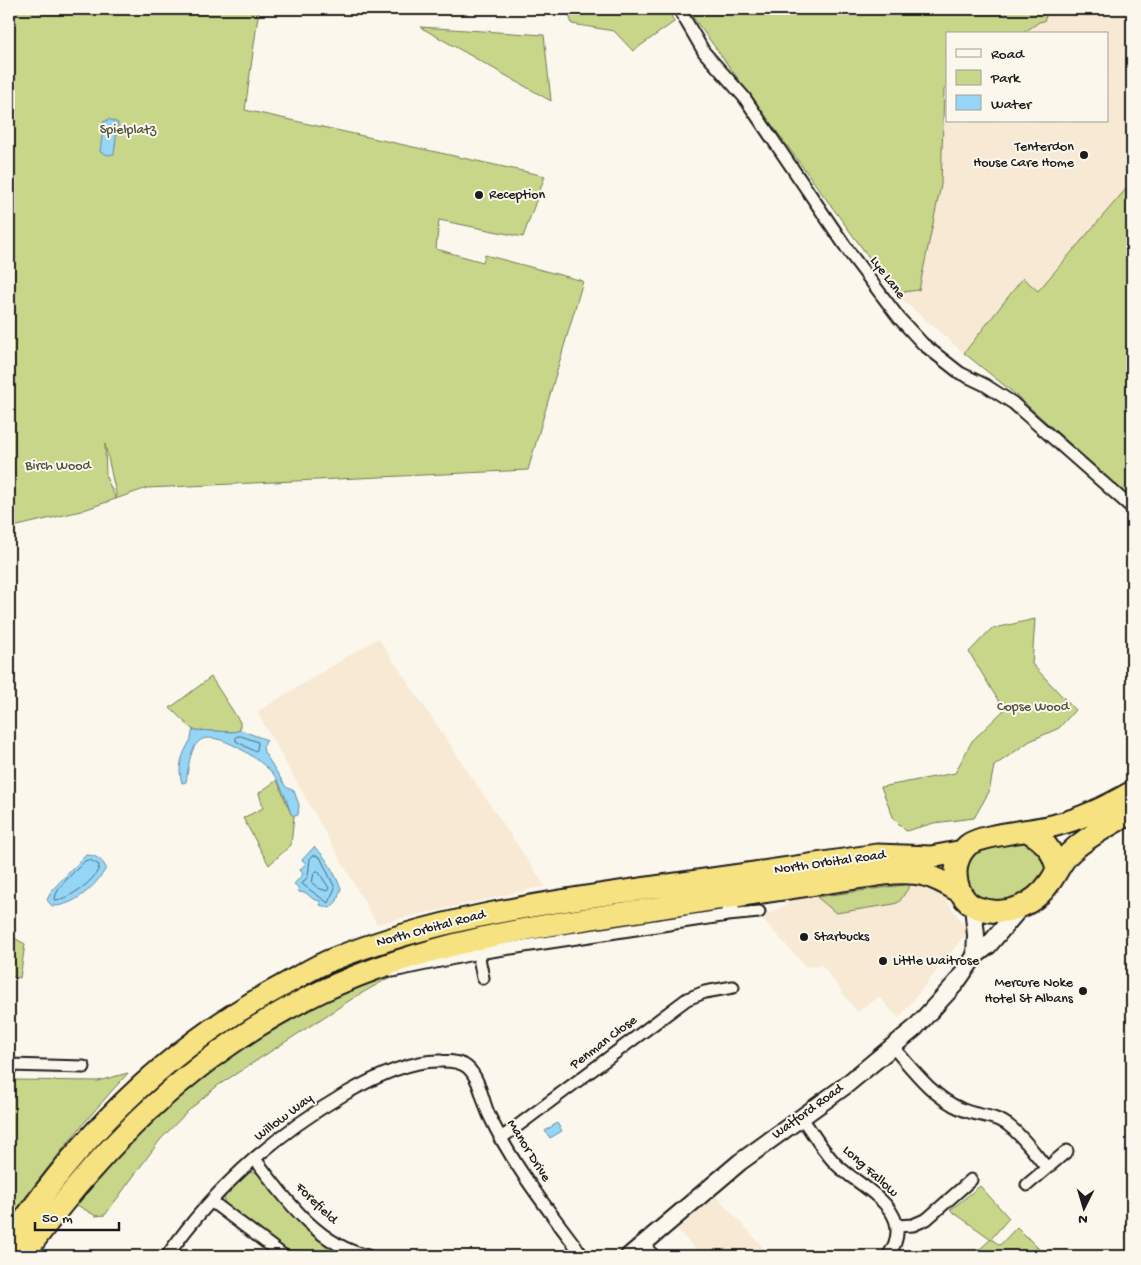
<svg xmlns="http://www.w3.org/2000/svg" width="1141" height="1265" viewBox="0 0 1141 1265" font-family="'Gochi Hand',sans-serif">
  <rect width="100%" height="100%" fill="#fbf7ec"/>
  <filter id="ink" filterUnits="userSpaceOnUse"><feTurbulence type="fractalNoise" baseFrequency=".02" numOctaves="2"/><feDisplacementMap in="SourceGraphic" scale="10" xChannelSelector="R" yChannelSelector="G"/><feConvolveMatrix kernelMatrix="1 2 1 2 8 2 1 2 1" color-interpolation-filters="sRGB"/></filter>
  <g filter="url(#ink)">
    <!-- built -->
    <path fill="#f7e9d4" d="M1049,9H1132V182L1038,291L1022,278L964,353L895,293L919,289L941,185L944,90L946,86L947,121H1107V34H1022L1039,22L1044,21Z
      M378,638L545,886L377,924L257,712Z
      M908,882L942,894L968,931L899,1018L879,997L857,1012L822,965L806,967L761,917L797,899L824,891Z
      M716,1196L771,1256H702L677,1229Z"/>
    <!-- green -->
    <path fill="#c8d68a" stroke="#727953" fill-rule="evenodd" d="M9,9H259L245,110L545,176L523,237L439,220L436,249L483,262L485,255L583,281L528,470L147,488L81,511L9,528ZM105,444L116,494V499L106,477Z
      M567,9H668L674,22L633,51L614,31L572,24Z
      M687,9H1049L1044,21L1039,22L1022,34H947V85L944,90L941,185L919,290L895,293Z
      M420,27L544,35L551,101Z
      M1132,182V500L1015,394L964,353L1023,278L1038,291Z
      M1035,619L1032,664L1075,710L1059,728L1030,741L994,766L989,792L974,818L934,823L906,831L894,819L881,787L955,773L972,741L1004,710L969,652L991,629Z
      M211,677L240,722V730L234,732L193,730L170,708Z
      M277,780L291,814L294,816L291,845L269,865L243,818L263,808L259,793Z
      M1023,842L1033,844L1046,858L1047,874C1031,887 1009,909 986,902C982,901 976,897 972,894L964,871L974,852L995,844Z
      M911,884L899,902L894,904L836,913L817,897Z
      M9,935L25,944L20,978L9,976Z
      M399,972L355,997L217,1086L188,1111L160,1140L105,1215L96,1216L77,1205L122,1152L179,1097L205,1075L241,1049L309,1010L356,987Z
      M128,1073C85,1120 46,1168 9,1220V1080L98,1081Z
      M250,1172L258,1173L354,1256H291L269,1242L224,1205L225,1194Z
      M980,1186L1009,1218L991,1239L1000,1245L1017,1227L1046,1256H972L991,1239L950,1210Z"/>
    <!-- water -->
    <path fill="#95d6f7" stroke="#658c9f" d="M108,119L118,123L114,154L108,155L100,152L104,121H107Z
      M193,730L234,732L240,730L267,740L263,747L264,752L286,787L294,791L299,805L298,815L294,816L291,814C287,801 282,786 274,775C264,762 214,726 198,742C189,751 188,771 186,782L182,783C177,767 182,755 190,741C192,737 191,734 193,730Z
      M314,847C326,855 335,875 341,888L337,901L330,908L320,905V901L313,899L306,893L299,892L298,887L294,884L303,874L300,870L306,863L302,860Z
      M86,855C95,855 102,859 106,868C97,885 74,907 52,906L47,900L52,890Z
      M557,1123L562,1131L550,1138L545,1131Z"/>
    <g fill="none" stroke-linecap="round" stroke-linejoin="round">
      <!-- shore -->
      <path stroke="#4c6674" stroke-width="1" d="M241,736L258,742L257,750L254,751L236,741V737Z
        M314,855L320,857L335,888L328,903L302,884L308,876L310,859Z
        M90,860L99,865C99,879 68,900 55,900C55,887 77,870 85,861Z
        M318,871L329,888L327,891L318,888L312,883L314,873Z"/>
      <defs>
        <path id="street" d="M679,9L704,52L744,97L852,256L899,318L923,344L960,373L985,385L1013,403L1132,508
          M728,915L759,912
          M478,953L483,978
          M393,971L478,953L728,915V910L740,899
          M893,1047C913,1070 933,1097 961,1109C976,1116 995,1115 1008,1125C1023,1136 1035,1154 1047,1168
          M9,1065L84,1067
          M801,1117C813,1133 823,1152 838,1166C864,1190 919,1212 888,1256
          M500,1139L687,999L705,992L733,987
          M255,1159C284,1197 317,1245 368,1256
          M1027,1185L1067,1151
          M211,1201L284,1256
          M897,1226L913,1225L927,1219L971,1180
          M643,1245L654,1256
          M167,1256C192,1220 222,1187 255,1158C297,1122 386,1058 442,1061C451,1061 461,1062 467,1067C480,1078 482,1100 489,1115C513,1166 549,1211 583,1256"/>
        <path id="secondary" d="M973,906L976,935L975,956
          M629,1256L740,1162L845,1086L915,1028L956,983L975,956L988,946L1020,908"/>
        <path id="highway" d="M1132,792C1108,806 1084,818 1056,825C1036,831 982,834 968,845C961,851 956,862 956,872C956,887 963,903 978,908C1006,918 1034,905 1050,882C1058,871 1062,859 1072,851C1089,835 1112,824 1132,812
          M1029,832C1045,841 1053,851 1057,869
          M9,1242C80,1136 169,1046 282,986C298,977 314,967 331,960C430,920 535,904 641,889C720,878 798,867 877,855L931,857L963,851
          M23,1256C101,1146 198,1049 322,991C424,943 534,926 645,910C725,898 805,885 884,874C918,870 931,874 960,892"/>
      </defs>
      <!-- street casing -->
      <use href="#street" stroke="#1c1c1c" stroke-width="15"/>
      <!-- secondary casing -->
      <use href="#secondary" stroke="#1c1c1c" stroke-width="20"/>
      <!-- highway casing -->
      <use href="#highway" stroke="#1c1c1c" stroke-width="25"/>
      <!-- street -->
      <use href="#street" stroke="#fbf7ec" stroke-width="11"/>
      <!-- secondary -->
      <use href="#secondary" stroke="#fbf7ec" stroke-width="16"/>
      <!-- highway -->
      <use href="#highway" stroke="#f7e281" stroke-width="21"/>
    </g>
  </g>
  <!-- markers -->
  <g fill="#1c1c1c" stroke="#fbf7ec" stroke-width="2">
    <circle cx="1084" cy="155" r="5"/>
    <circle cx="479" cy="195" r="5"/>
    <circle cx="804" cy="937" r="5"/>
    <circle cx="883" cy="961" r="5"/>
    <circle cx="1083" cy="991" r="5"/>
  </g>
  <g text-anchor="middle" dominant-baseline="central" stroke-width="4" stroke-linejoin="round" paint-order="stroke">
    <!-- park labels -->
    <g font-size="14" fill="#50543d" stroke="#fbf7ec">
      <text x="128" y="130">Spielplatz</text>
      <text x="58" y="466">Birch Wood</text>
      <text x="1033" y="707">Copse Wood</text>
    </g>
    <!-- poi labels -->
    <g font-size="14" fill="#1c1c1c" stroke="#fbf7ec" text-anchor="start">
      <text x="1074" y="147" text-anchor="end">Tenterdon<tspan x="1074" dy="16">House Care Home</tspan></text>
      <text x="489" y="195">Reception</text>
      <text x="814" y="937">Starbucks</text>
      <text x="893" y="961">Little Waitrose</text>
      <text x="1073" y="983" text-anchor="end">Mercure Noke<tspan x="1073" dy="16">Hotel St Albans</tspan></text>
    </g>
    <!-- street labels -->
    <g font-size="14" fill="#1c1c1c" stroke="#fbf7ec">
      <text transform="translate(887 278) rotate(53)">Lye Lane</text>
      <text transform="translate(830 863) rotate(-8)">North Orbital Road</text>
      <text transform="translate(431 929) rotate(-15)">North Orbital Road</text>
      <text transform="translate(604 1043) rotate(-37)">Penman Close</text>
      <text transform="translate(808 1112) rotate(-36)">Watford Road</text>
      <text transform="translate(284 1118) rotate(-37)">Willow Way</text>
      <text transform="translate(528 1151) rotate(58)">Manor Drive</text>
      <text transform="translate(870 1172) rotate(42)">Long Fallow</text>
      <text transform="translate(316 1204) rotate(44)">Forefield</text>
    </g>
  </g>
  <!-- margin -->
  <rect width="1141" height="1265" fill="none" stroke="#fbf7ec" stroke-width="30"/>
  <rect x="15" y="15" width="1111" height="1235" fill="none" stroke="#1c1c1c" stroke-width="2" filter="url(#ink)"/>
  <!-- legend -->
  <rect x="946" y="32" width="162" height="90" fill="#fbf7ec" stroke="#a29f99"/>
  <rect x="956" y="49" width="25" height="8" fill="#fbf7ec" stroke="#a29f99"/>
  <text x="991" y="58" font-size="15" fill="#1c1c1c">Road</text>
  <rect x="956" y="70" width="25" height="15" fill="#c8d68a" stroke="#a29f99"/>
  <text x="991" y="82" font-size="15" fill="#1c1c1c">Park</text>
  <rect x="956" y="95" width="25" height="15" fill="#95d6f7" stroke="#a29f99"/>
  <text x="991" y="108" font-size="15" fill="#1c1c1c">Water</text>
  <!-- north arrow -->
  <g transform="translate(1084 1208) rotate(185)" stroke="#fbf7ec" stroke-width="4" paint-order="stroke">
  <path d="M0-4L9 19L0 12L-9 19Z" fill="#1c1c1c"/>
  <text y="-8" font-size="14" font-weight="bold" text-anchor="middle" fill="#1c1c1c">N</text>
  </g>
  <!-- scale -->
  <path d="M35 1222v8h84v-8" fill="none" stroke="#1c1c1c" stroke-width="2.5"/>
  <text x="42" y="1222" font-size="15" fill="#1c1c1c" stroke="#fbf7ec" stroke-width="4" paint-order="stroke">50 m</text>
</svg>
